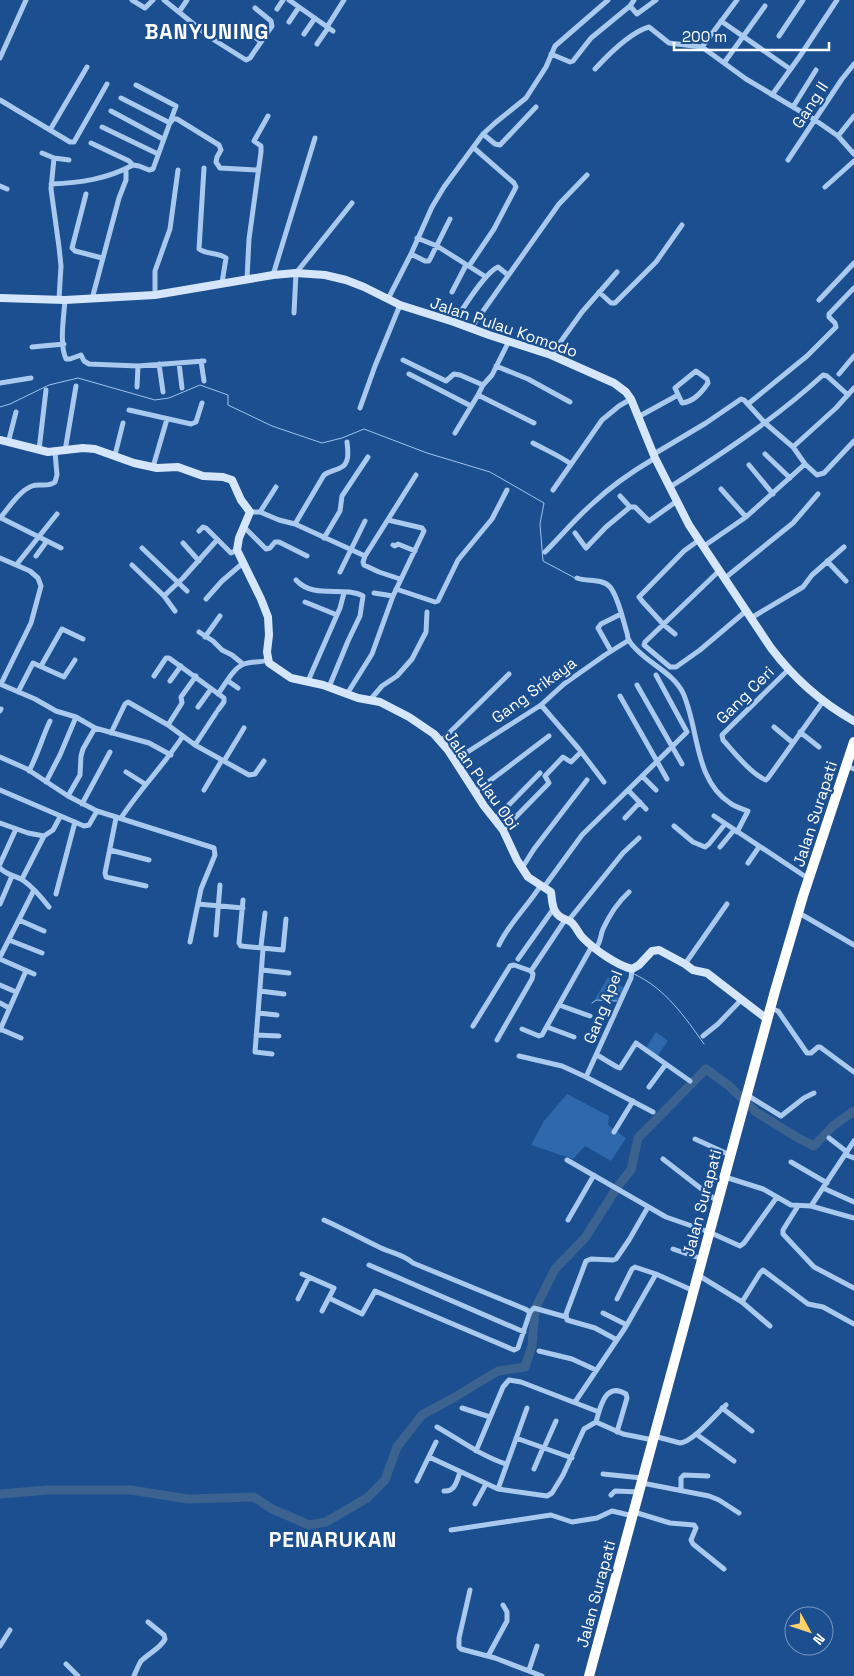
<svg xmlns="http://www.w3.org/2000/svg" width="854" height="1676" viewBox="0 0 854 1676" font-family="'Space Grotesk',sans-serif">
  <rect width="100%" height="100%" fill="#1b4f8f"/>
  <!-- green -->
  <path fill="#2e69ad" d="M608,977L616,984L625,988L619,1001L595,999Z
    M656,1032L668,1041L657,1056L646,1048Z
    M567,1094L609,1116L608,1125L626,1138L611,1161L585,1146L573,1159L531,1145L544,1121Z"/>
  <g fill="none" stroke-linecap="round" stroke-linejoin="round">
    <!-- stream -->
    <path stroke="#9cc4f0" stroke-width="1" d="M0,407L10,404L49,385L78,378L155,400L169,398L200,385L228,395V405L272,426L322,443L342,438L364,429L427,453L490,472L544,503L540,524L543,561L575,578
      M634,974C665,988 685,1017 704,1044
      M592,1003L596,1000L617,1001"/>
    <!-- river -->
    <path stroke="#3c6290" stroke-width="9" d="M0,1494L48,1490H131L188,1499L254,1497L272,1509L309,1525L326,1522L367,1498L385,1480L397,1447L422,1415L455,1397L498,1371L525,1367L532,1346L535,1309L555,1269L585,1238L618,1186L631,1170L638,1138L706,1069L728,1085L756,1112L798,1138L814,1146L833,1126L854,1111"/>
    <!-- street -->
    <path stroke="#a9c9ee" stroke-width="5" d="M132,0L145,8L153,0
      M164,0L211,38L246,60L250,58L272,26L271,21L255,8
      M289,0L333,31
      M630,6L637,14L656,0
      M277,9L283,0
      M179,12L187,0
      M721,21L790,69
      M289,22L299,7
      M240,25L261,42
      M327,27L344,0
      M304,34L315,18
      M779,36L803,0
      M317,44L328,28
      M702,47L737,0
      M551,54L570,62L573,61L591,38L630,6L634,0
      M0,58L26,0
      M724,63L765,6
      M595,69C607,56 631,32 649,27L669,43L702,47L746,79L815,120L838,136L854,154
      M772,95L800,56L837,0
      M121,98L170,123L173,119H177L219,145L221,150L217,157L216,162L220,168L258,170
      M0,100L70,142H74L107,84
      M793,107L816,70
      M111,111L163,139
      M102,127L158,154
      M50,130L87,67
      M483,134L495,144L500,145L536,107
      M838,136L854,116
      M91,143L129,161L133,165
      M42,153L54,158L69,160
      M54,158L51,189L59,247L61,266L59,299
      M788,160L842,79L854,64
      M204,168L199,249C207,255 218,252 226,258L222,283
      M51,184C80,183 107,179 133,165L139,166L149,170L153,169L176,106L136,85
      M0,186L7,189
      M825,187L854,161
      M86,194L72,248L75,251L102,258
      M417,238L437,246L486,277
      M411,254L425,261H429L450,219
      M469,266L494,229L516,187L514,183L474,148
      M273,275L315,138
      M247,279L249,239L261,152V146L254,141L268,116
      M452,292L466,265
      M599,292L611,303H615L656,262L682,225
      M155,295V271L170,229L178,170
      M92,299L119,198L126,180V169
      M388,299L411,254L432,207L444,187L483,134L495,123L526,98L546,67L555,46L608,0
      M65,300C64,316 59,344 66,359H70L81,355L84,361L89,364L138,366L204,361
      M819,300L854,263
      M294,313L296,273L352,203
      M454,322C463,309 485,272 498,267L508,275
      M471,328L559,204L587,175
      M32,347L64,344
      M551,355L582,312L617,272
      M403,360L446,381L454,374L460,375L483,385
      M201,361L204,381
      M179,363L182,388
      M159,364L163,392
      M496,366L528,379L570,402
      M696,371L707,379L708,383C702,392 693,402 682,403L675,388Z
      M409,374L471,406
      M839,374L854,356
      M0,383L31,378
      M137,387L138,366
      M478,395L534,423
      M748,404L807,356L836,327L835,323L829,317V314L854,288
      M360,408L375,366L400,305
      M129,410L191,424L196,422L202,403
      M638,417L678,395
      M455,433L478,395L483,385L492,375L509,341
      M8,443L16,412
      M533,443C546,450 560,456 571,464
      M793,447L836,408L854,388
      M39,450L46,390
      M65,451L76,386
      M654,454L706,423L741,399L744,400L765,423L793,447L805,464L817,475L824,473L854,441
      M765,454L790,478
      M115,455L123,423
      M749,465L773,494
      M153,467L167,419
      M670,487C723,453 776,418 823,375L827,376L848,395
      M721,489L746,517
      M553,490L602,420L619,406L631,399
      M620,496L630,507
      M250,512H260L279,520L295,524L365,556L416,475
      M260,512L276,487
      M0,518C8,509 19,491 32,486C40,483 47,488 55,482L57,475L55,452
      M1,518L61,548
      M295,524L324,475C329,471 334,471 340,468C350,464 348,451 347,442
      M244,527L266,549L270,548L275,542H279L307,556
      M199,531L203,527L206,528L231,553L237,550
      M575,533L586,548L606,527L630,507H635L649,521L677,501
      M324,538L340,511L342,496L368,457
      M183,543L199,561
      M393,545L395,546L398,544L415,551
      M704,546L746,517L805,464
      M142,548L187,591
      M545,552C561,536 575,519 592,504C611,486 633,471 655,458
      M36,556L47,541
      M365,556L363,562L364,565L379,572L400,579
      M0,558L30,571L38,578L41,586L31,623L1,684
      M827,561L846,581
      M17,564L57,514
      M132,565L164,596L175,611
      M720,570L645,642L644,645L670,667H676L700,650L746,611
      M340,572L365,521
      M577,578C587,582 602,578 610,587C618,596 623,620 627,633C628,636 627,638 629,640C630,643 634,647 636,649C651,665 673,673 683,693C699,728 694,780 730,803C735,807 742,809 748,811L737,832
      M725,578L793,523L818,494
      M296,580C314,600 344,585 363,596L360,616L348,641L329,687
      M396,589L435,602L438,601L458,560L492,519L507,490
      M374,593L393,596
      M164,596L183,578L217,540
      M206,599L222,581L243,563
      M305,602L337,615
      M751,618L803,587L812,575L844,547
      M199,632L213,641L222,650L232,655L243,664
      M675,634L664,625L642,601L639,597L684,551L699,540
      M205,637L220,616
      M611,651L598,628L601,624L621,614
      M41,666L62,629L83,639
      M789,669L722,735L723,740C734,752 751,774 766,780L768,778L824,700
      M154,676L166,658H169L224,698V702L218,710
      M170,681L181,666
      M228,681L238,688
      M308,681L340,608L344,593
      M0,684L35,699L56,711L76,717L95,728L149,743L171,755
      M637,685L682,764
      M18,692L33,663L64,677L75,660
      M218,694C225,685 233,668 244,664C252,661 260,663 268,660
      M347,694L372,654L393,596L424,531L422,528L388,520
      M620,696L667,779
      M370,700L382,686L397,676L412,659L426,632L427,612
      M541,705L579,749L604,782
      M198,707L211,689
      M0,711L1,709
      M168,725L182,703L181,697L196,676
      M774,727L793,743
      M800,732L819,747
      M111,733L125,704L128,702L168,725L195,745L249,775L255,774L264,761
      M441,741L509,674
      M195,745L216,713
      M0,757L27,769L68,796L97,811L214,848L215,855L201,889L190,942
      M455,760L541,705L564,684L605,655L629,640
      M224,761L244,728
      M846,766L854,769
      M29,771C38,754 42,738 50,721
      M126,772L145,784
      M642,776L656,790
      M46,782L60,755L76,717
      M0,790L84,826L89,825L97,811
      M204,790L222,760
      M628,790L646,809
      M475,792L549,736
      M68,796L80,775L81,756L83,749L95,728
      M82,804L110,752
      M714,816L809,879
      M116,818L105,873L106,877L146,886
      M121,818C140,789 164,765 183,736
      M625,818L640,802
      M495,819L540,773
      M0,823L28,833L44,836L53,830L60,817
      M674,826L693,842L705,847L709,844L725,824
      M503,830L549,783L545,776L563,757L571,762L581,752
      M720,847L734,830
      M110,850L149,860
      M748,863L759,847
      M0,864L16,829
      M0,868C7,876 16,875 24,881C34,888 42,898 49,907
      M522,868L534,849L587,780
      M22,879L44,836
      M544,887L582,835L687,732L656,675
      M56,894L75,822
      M243,900L239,943L241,946L283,950L286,919
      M0,904L12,876
      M198,904L243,908
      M265,913L261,946L263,949L255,1052L272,1054
      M799,913L854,945
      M19,920L44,931
      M568,921L623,853L639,838
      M216,935L220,885
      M9,940L42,953
      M499,945C509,923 528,906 541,885
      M596,948C601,942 600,936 603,929C609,916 618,902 629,892
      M0,957L34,890
      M0,959L34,974
      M518,959L554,908
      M685,964L727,904
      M262,970L289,973
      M0,985L16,992
      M260,991L284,994
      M0,1003L9,1008
      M559,1005L590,1016
      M770,1008L778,1011L807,1053H811L818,1047H820L854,1072
      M258,1013L277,1015
      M473,1026L510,966L514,965L531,971
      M547,1027L574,1037
      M0,1029L21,1038
      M522,1029L539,1036L542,1035L592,946
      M0,1030L26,971
      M256,1035L279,1036
      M703,1036L718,1024L742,999
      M497,1040L532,979L533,974L531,971L565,920
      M597,1055L617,1067L620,1068L636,1043L690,1081
      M519,1056L562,1066L586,1077L653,1112
      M586,1077L631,978L632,969
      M649,1087L666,1064
      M747,1095L781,1116L804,1098L814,1093
      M614,1132L633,1101
      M829,1138L847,1152
      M695,1139L730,1155
      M846,1155L854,1158
      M663,1159L717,1201
      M567,1160L666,1217L709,1232L740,1246L744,1243L777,1197
      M791,1162L827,1183
      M725,1177L763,1189L791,1205L811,1206L854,1218
      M823,1188L854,1202
      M798,1206L783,1230V1234L814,1267L854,1288
      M811,1206L854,1141
      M324,1220C344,1229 362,1239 381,1248C392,1253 404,1255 413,1263L525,1309L530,1312L534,1308L566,1317
      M568,1220L594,1175
      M673,1249L702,1259
      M369,1265L524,1332
      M302,1274L334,1288L322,1311
      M698,1275L742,1302L770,1326
      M329,1298L362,1314L375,1291L514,1350L518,1348L530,1312
      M298,1299L309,1277
      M617,1299L632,1269L635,1267L656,1274L694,1291
      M742,1302L760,1273L763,1270L808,1304L823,1307L854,1324
      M603,1313L627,1325
      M617,1340L595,1328L567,1320L566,1314L586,1261L591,1259L613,1260L616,1259L629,1240L648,1207
      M539,1351L572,1359L596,1370
      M575,1402L625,1328L656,1274
      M462,1408L490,1417
      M722,1408L752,1431
      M596,1422C600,1408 605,1381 626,1394L627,1398L617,1432
      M596,1422L623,1434L653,1440
      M437,1427C460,1440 481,1456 506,1464
      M696,1434L734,1461
      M654,1436L680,1443C693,1442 716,1414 726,1405
      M516,1438L572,1458
      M544,1448L556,1421
      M476,1451L503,1387L509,1380L521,1382L599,1412
      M429,1457L498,1489L547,1496L552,1493L563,1475L584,1429L596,1422
      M534,1469L543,1448
      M603,1474L642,1478
      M417,1481L436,1442
      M642,1483L709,1496L719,1500L739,1513
      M498,1489L527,1408
      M681,1490V1478L684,1475L708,1476
      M444,1491C455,1492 457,1481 460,1472
      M611,1495L615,1491L639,1492
      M475,1504L486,1484
      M634,1512L670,1523L694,1525L696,1528L691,1540L693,1544L724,1569
      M451,1530L551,1515L572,1522L597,1518L612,1511L633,1516
      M470,1590L459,1638V1647L461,1649L495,1658L542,1676
      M0,1646L10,1630
      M488,1656L507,1621V1612L503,1605
      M66,1664L78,1676
      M529,1670L537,1646
      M134,1676C136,1671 138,1666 141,1661C148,1654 162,1647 165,1639L164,1635L148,1622"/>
    <!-- secondary -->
    <path stroke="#d6e6fa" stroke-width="8" d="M0,298L65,300L155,295L273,275L296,273L325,275L346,280L364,287L400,305L454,322L489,335L551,355L614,383L626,392L631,399L655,458L689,525L771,648C793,677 822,703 854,721
      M0,440L48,452L83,448L95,449L134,463L157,468L178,467L203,476L223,477L232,480L241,500L250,512L239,538L237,550L261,599L268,617L269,635L267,652L269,663L291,678L323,685L358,698L380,702L409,717L434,734L448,750L484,806L503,830L517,860L528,877L551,892C552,899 552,906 555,911C559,919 565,918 571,922C576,926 578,933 583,938C594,949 616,965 632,969L639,965L652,951L659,950L685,964L693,970L707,973L767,1019"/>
    <!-- highway -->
    <path stroke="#fff" stroke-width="10" d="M589,1676L775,991L803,896L854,742"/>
  </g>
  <g text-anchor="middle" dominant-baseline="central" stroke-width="4.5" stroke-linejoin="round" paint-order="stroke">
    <!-- street labels -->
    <g font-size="16" fill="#fff" stroke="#1b4f8f">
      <text transform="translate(810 105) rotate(-57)">Gang II</text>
      <text transform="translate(504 327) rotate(19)">Jalan Pulau Komodo</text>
      <text transform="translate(534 690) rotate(-36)">Gang Srikaya</text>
      <text transform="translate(745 695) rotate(-45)">Gang Ceri</text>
      <text transform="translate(482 780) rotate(55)">Jalan Pulau Obi</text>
      <text transform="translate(815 814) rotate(-72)">Jalan Surapati</text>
      <text transform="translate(603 1007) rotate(-68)">Gang Apel</text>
      <text transform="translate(702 1203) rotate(-75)">Jalan Surapati</text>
      <text transform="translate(596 1594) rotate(-75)">Jalan Surapati</text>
    </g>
    <!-- district labels -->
    <g font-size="21" font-weight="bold" letter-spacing="1" fill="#fff" stroke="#1b4f8f">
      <text x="207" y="31">BANYUNING</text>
      <text x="333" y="1539">PENARUKAN</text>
    </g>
  </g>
  <!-- north arrow -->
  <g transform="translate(809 1631) rotate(130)"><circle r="24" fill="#1b4f8f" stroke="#7695bc"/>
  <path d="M0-4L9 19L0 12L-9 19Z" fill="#ffd166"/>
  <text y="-8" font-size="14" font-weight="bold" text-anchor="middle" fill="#ffffff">N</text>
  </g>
  <!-- scale -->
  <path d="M674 42v8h155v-8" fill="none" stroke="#ffffff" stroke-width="2.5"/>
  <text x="682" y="42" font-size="15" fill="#ffffff" stroke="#1b4f8f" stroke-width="4" paint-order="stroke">200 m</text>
</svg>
